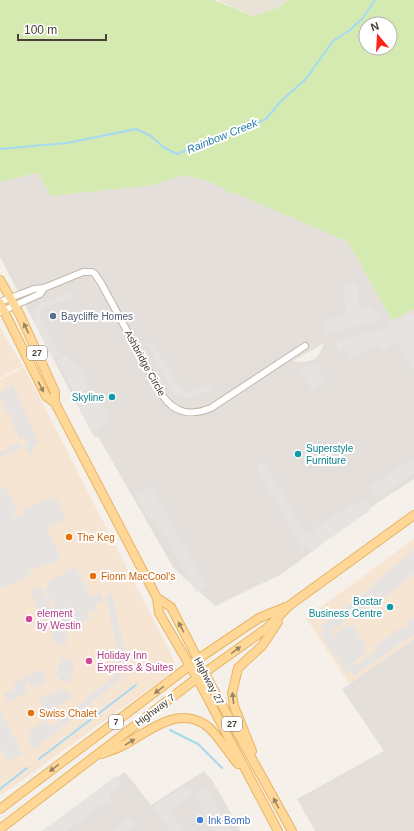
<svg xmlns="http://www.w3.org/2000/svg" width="414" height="831" viewBox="0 0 414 831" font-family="Arial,sans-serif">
  <rect width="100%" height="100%" fill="#f5f0e9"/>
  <!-- residential -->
  <path fill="#e9e2d7" d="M217,0H288L263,20Z"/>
  <!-- commercial -->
  <path fill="#f7e5d4" d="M0,327L23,366L0,378Z
    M24,367L175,662L168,675L0,796V380Z
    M414,539V639L349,684L306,618Z"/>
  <!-- industrial -->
  <path fill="#e4dfda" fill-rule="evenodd" d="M38,173L51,196L154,185L184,175L208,181L348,242L392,320L414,309V479L377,503L282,574L215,606L173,567L99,438L93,435L0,257V182ZM324,343L320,353L315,359L304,362L293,361Z
    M414,639V831H315L297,799L384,751L342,689Z
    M204,771L212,780L241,831H42L125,772L151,805Z"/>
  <!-- green -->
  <path fill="#d5eab1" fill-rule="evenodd" d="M0,0H214L253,16L278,8L288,0H414V309L392,320L348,242L233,192L227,194L225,189L208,181L184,175L154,185L51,196L38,173L0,182ZM366,24H390V48H366Z"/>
  <!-- parking -->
  <path fill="#e6e3e1" d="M357,283L360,309L371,306L380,320L326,334L324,321L346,315L342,284Z
    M70,291L73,297L44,308L40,312V316L60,355L53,359L34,322L33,315L37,306Z
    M412,313L414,316V371L397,342L382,351L377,345L352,359L346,349L339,352L335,342L391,326L390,323Z
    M153,341L174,381L182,389L191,392L209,385L212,390L189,399L180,397L173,393L148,344Z
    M66,355L71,364L75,361L90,388L76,396L57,360Z
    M316,364L325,382L312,390L301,369Z
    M13,385L39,443L32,448L34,453L29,455L24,446L26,442L25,437L20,439L10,419L14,416V414L9,416L0,399V394L3,393L2,390Z
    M92,389L111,420L92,432L75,399Z
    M20,442L22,447L0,458V452Z
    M414,458V474L377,497L371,485Z
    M263,461L305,533L311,535H316L313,529L354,502L357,506L364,500L371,510L310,552L307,546L303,549L256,466Z
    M0,485L2,488L5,487L17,510L13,512L14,516L17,517L24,514L21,511L51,497L53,501L57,499L66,518L47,528L61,559L45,567L44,565L28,573L30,576L0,589Z
    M151,486L206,586L196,592L155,518L150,521L135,494Z
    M414,550V573L382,599L379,596L331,632L334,635L347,624L350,627L353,624L360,635L356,637L358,639L361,637L367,646L364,648L367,652L353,662L355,665L377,650L375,646L400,628L402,630L409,625L407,622L414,617V634L354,676L351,670L347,673L320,635L325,631L320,626L360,596Z
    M76,567L91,596L101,593L103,601L95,605L96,609L87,613L89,619L66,631L45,588L50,586L48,581Z
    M38,586L39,588L42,587L68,640L66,641L67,643L58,647L29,590Z
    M112,594L125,653L120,655L121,659L126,660L119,682L113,679L116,683L34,750L28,741L31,737L28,733L45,720L51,727L113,677L119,663L106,595Z
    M61,657L75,662L69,683L59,680L60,677L55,676Z
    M41,669L47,681L32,689L30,683L26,685L29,692L8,702L4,694L15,688L13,683Z
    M61,688L63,691L67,689L72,698L50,710L51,713L46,715L38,700Z
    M0,709L22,753L8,762L0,747Z
    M116,776L123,785L109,794L111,799L67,831H42Z
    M185,785L187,788L189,786L194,794L171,811L169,808H168L183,831H171L153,807Z
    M205,786L232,831H215L195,797L198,794L196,791Z
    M130,817L135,824L124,831H111Z"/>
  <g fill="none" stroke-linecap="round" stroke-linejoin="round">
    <!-- stream -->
    <path stroke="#a4daf3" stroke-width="2" d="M0,149L67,143L136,129L151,136L163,147L177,154L213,138L238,131L266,119L281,101L306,79L333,41L350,30L363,18L375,0
      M170,730L198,744L222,768
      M39,759L136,685
      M0,789L27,768"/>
    <defs>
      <path id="minor" d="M0,302L34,289L44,288L83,272H92L95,274L101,283L162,395C175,414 191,416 211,408L305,346
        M0,312L40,294L44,288"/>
      <path id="major" d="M0,280L20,315L55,392V403
        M0,303L46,396L55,403L157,598L159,613L197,678L278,831
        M157,598L171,607L211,685L292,831
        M252,751L234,706L232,694L238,668L262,646L278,622
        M102,754C109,751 116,749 122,746C147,733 175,706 204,724C215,730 229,754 238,764
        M0,809L204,655L259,618L286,607
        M0,829L197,678L267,628L290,605L414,515"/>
    </defs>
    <!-- minor casing -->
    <use href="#minor" stroke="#c1b7ab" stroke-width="8"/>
    <!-- major casing -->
    <use href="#major" stroke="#e8b464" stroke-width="10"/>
    <!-- minor -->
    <use href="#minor" stroke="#fff" stroke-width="6"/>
    <!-- major -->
    <use href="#major" stroke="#ffd898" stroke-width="8"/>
  </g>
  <!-- one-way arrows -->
  <defs><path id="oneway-solid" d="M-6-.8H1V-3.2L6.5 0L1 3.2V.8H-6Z"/></defs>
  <g fill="#9b8463">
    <use href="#oneway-solid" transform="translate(26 328) rotate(-115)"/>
    <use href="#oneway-solid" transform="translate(41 387) rotate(63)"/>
    <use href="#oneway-solid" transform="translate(181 627) rotate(-118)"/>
    <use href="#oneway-solid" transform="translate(236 650) rotate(-36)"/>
    <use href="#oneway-solid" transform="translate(159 690) rotate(143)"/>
    <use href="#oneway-solid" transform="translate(233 698) rotate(-96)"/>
    <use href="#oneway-solid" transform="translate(130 742) rotate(-31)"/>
    <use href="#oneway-solid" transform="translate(54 768) rotate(142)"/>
    <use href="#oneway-solid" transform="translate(276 803) rotate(-118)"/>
  </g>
  <!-- markers -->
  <circle fill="#5c6f8a" stroke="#fff" stroke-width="1.5" cx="53" cy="316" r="4"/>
  <g fill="#0f9aa8" stroke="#fff" stroke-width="1.5">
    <circle cx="112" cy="397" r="4"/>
    <circle cx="298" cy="454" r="4"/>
    <circle cx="390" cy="607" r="4"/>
  </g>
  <g fill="#e8710a" stroke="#fff" stroke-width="1.5">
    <circle cx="69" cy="537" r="4"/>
    <circle cx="93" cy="576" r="4"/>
    <circle cx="31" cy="713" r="4"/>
  </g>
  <g fill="#d1479c" stroke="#fff" stroke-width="1.5">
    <circle cx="29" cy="619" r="4"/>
    <circle cx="89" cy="661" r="4"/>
  </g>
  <circle fill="#3f7fe0" stroke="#fff" stroke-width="1.5" cx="200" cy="820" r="4"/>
  <g text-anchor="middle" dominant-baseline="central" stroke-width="4" stroke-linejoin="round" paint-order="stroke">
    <!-- shield labels -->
    <g fill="#fff" stroke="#807973" stroke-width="1">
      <rect x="27" y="346" width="20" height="14" rx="3"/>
      <rect x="109" y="715" width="14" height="14" rx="3"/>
      <rect x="222" y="717" width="20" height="14" rx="3"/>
    </g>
    <g font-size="9" font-weight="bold" fill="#494037">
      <text x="37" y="353">27</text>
      <text x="116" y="722">7</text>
      <text x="232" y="724">27</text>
    </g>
    <!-- service labels -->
    <g font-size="10" fill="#4e5e75" stroke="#fff" text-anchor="start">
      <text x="61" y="316">Baycliffe Homes</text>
    </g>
    <!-- street labels -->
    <g font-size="10" fill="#494037" stroke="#fff">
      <text transform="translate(145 363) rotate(61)">Ashbridge Circle</text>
      <text transform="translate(209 681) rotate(62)">Highway 27</text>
      <text transform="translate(155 710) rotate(-37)">Highway 7</text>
    </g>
    <!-- culture labels -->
    <g font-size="10" fill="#0d838f" stroke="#fff" text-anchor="end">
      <text x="104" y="397">Skyline</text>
      <text x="306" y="448" text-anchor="start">Superstyle<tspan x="306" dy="12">Furniture</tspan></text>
      <text x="382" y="601">Bostar<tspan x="382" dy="12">Business Centre</tspan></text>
    </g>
    <!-- food labels -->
    <g font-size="10" fill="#c56008" stroke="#fff" text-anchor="start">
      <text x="77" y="537">The Keg</text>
      <text x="101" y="576">Fionn MacCool's</text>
      <text x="39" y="713">Swiss Chalet</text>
    </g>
    <!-- hotel labels -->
    <g font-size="10" fill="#b23c85" stroke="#fff" text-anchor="start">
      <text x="37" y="613">element<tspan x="37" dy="12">by Westin</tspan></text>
      <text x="97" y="655">Holiday Inn<tspan x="97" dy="12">Express &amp; Suites</tspan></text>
    </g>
    <!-- shop labels -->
    <g font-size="10" fill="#366cbe" stroke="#fff" text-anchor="start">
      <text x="208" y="820">Ink Bomb</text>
    </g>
    <!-- water labels -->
    <g font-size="11" font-style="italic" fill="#287ea8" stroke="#fff">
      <text transform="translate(222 136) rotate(-22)">Rainbow Creek</text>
    </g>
  </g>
  <!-- north arrow -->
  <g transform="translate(378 36) rotate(342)"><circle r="19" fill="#ffffff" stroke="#b6b3af"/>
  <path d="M0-3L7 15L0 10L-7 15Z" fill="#ff2416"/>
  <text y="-6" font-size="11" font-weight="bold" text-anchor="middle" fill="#494037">N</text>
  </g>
  <!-- scale -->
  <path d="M18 34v6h88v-6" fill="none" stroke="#494037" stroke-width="2"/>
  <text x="24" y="34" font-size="12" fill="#494037" stroke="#ffffff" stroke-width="3" paint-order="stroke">100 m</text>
</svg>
